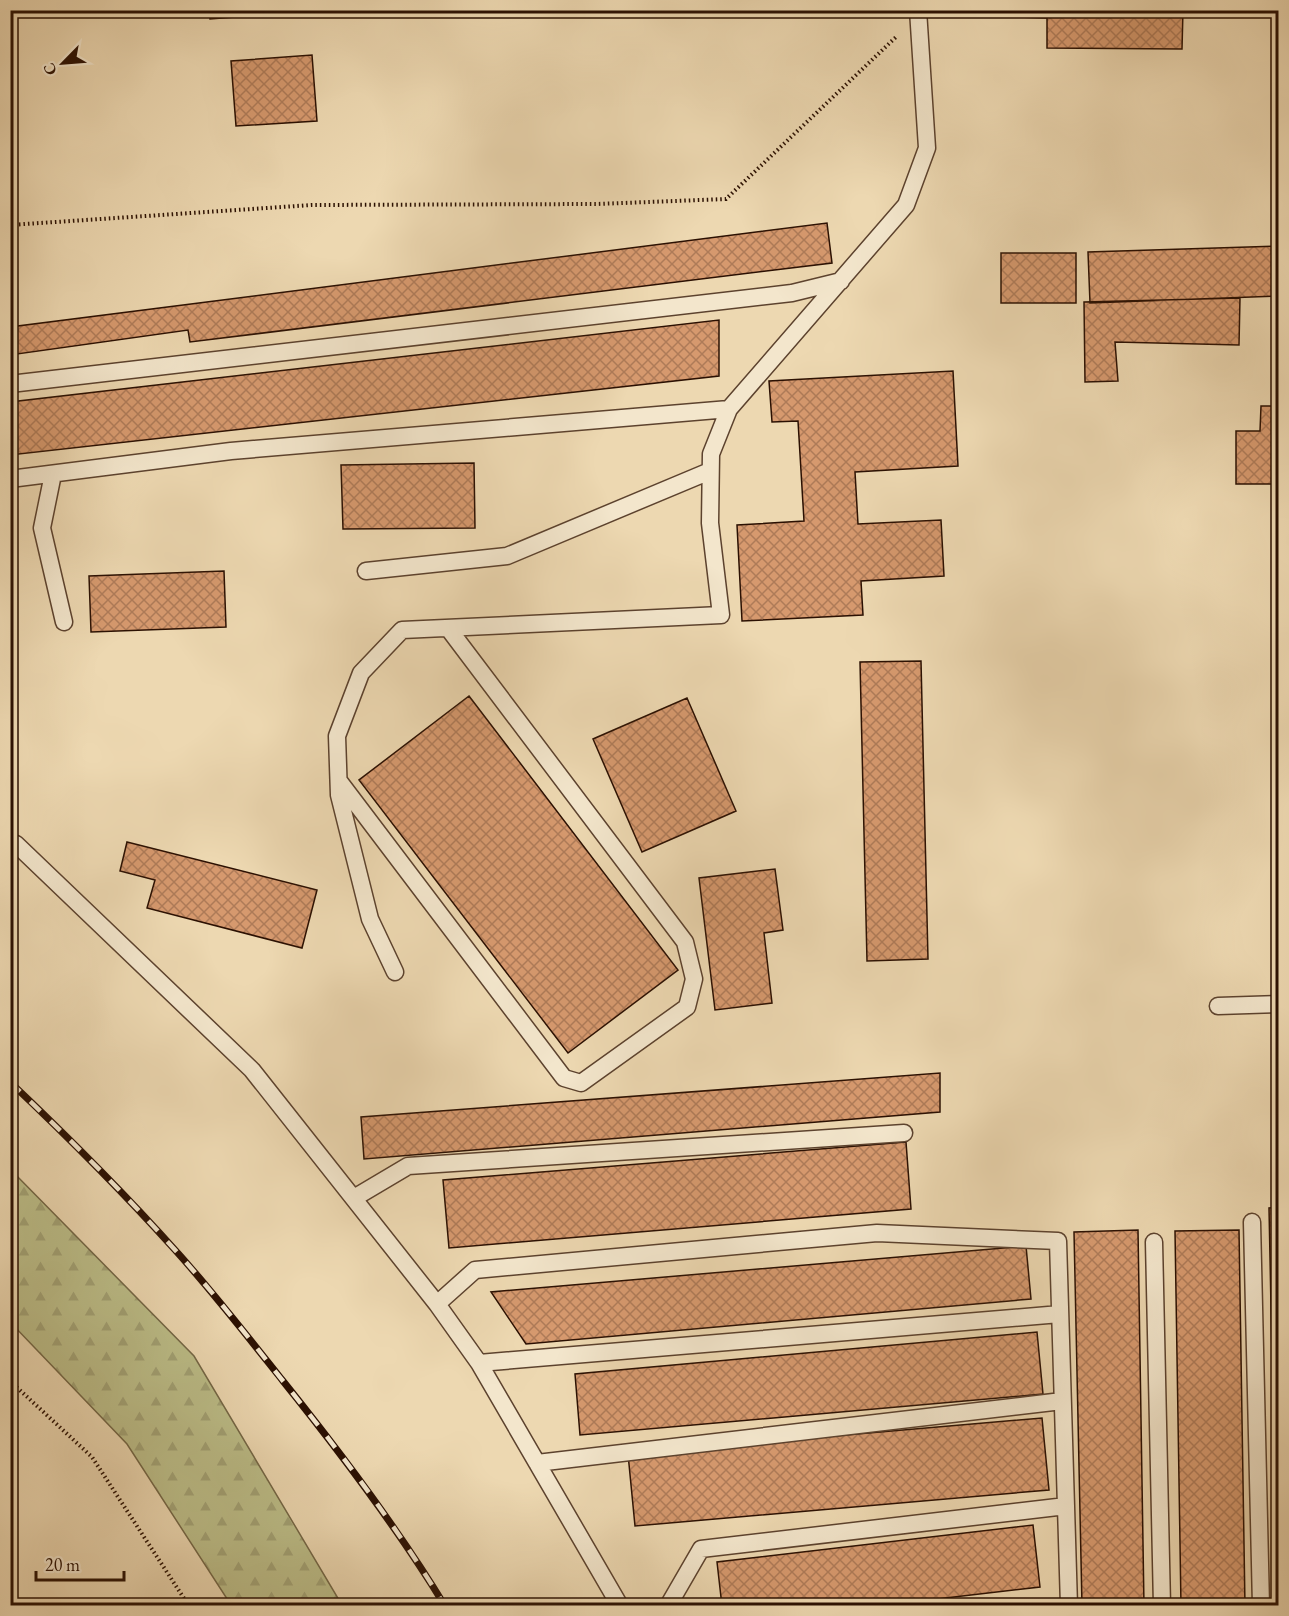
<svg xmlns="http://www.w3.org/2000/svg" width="1289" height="1616" viewBox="0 0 1289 1616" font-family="'EB Garamond',serif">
  <defs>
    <pattern id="forest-firs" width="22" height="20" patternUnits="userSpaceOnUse" patternTransform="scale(1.5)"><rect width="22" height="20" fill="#bcbe89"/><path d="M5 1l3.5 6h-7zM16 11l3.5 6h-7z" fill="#a2a275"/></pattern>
    <pattern id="building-cross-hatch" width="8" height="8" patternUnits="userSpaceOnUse" patternTransform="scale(1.5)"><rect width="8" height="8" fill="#d6996e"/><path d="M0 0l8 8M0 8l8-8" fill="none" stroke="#ae7b58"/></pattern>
  </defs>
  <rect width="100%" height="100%" fill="#edd8b1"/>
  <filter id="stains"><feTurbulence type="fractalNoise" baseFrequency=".00333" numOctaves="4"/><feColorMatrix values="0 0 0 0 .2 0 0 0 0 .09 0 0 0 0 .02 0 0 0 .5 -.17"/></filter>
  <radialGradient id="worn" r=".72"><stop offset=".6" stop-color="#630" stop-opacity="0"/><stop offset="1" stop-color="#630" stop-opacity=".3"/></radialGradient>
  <!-- forest -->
  <path fill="url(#forest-firs)" stroke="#746746" stroke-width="1.5" d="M11,1170L194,1356L342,1605H231L127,1444L11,1323Z"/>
  <!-- building -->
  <path fill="url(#building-cross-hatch)" stroke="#2b1002" stroke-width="1.5" d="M209,10H248V16L210,19Z
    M1018,10H1183L1182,49L1047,48V18L1018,17Z
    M312,55L317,121L236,126L231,61Z
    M827,223L832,263L190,342L188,330L10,355V327Z
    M1278,246V296L1090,303L1088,252Z
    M1001,253H1076V303H1001Z
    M1240,298L1239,345L1115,342L1118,381L1085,382L1084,302Z
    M719,320V376L10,455V402Z
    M953,371L958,466L855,472L858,524L941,520L944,576L861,581L863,615L742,621L737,525L804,521L798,421L772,422L769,381Z
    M1261,406H1278V484H1236V431H1260Z
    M474,463L475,528L343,529L341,465Z
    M224,571L226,627L91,632L89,576Z
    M921,661L928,959L867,961L860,662Z
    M469,696L678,970L568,1053L359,780Z
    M687,698L736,811L642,852L593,739Z
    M127,842L317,890L302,948L147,908L155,880L120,871Z
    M775,869L783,930L764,933L772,1003L715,1010L699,878Z
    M940,1073V1112L364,1159L361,1117Z
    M906,1142L911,1209L449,1248L443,1180Z
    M1278,1207V1606H1277L1269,1208Z
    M1138,1230L1144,1606H1082L1074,1232Z
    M1239,1230L1245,1606H1181L1175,1231Z
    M1026,1246L1031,1299L526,1344L491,1292Z
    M1037,1332L1043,1394L580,1435L575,1374Z
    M1042,1418L1049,1490L635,1526L628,1454Z
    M1033,1525L1040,1587L877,1606H722L717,1562Z"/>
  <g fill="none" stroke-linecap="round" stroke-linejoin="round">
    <defs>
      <path id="lane" d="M10,384L792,293L841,281
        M53,474L42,528L64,622
        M10,479L231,451L729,409
        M366,571L507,556L710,471
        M339,781L564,1078L581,1083L687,1007L694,979L685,942L448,628
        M10,842L16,844L252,1070L437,1304L479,1363L620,1606
        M395,972L370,919L339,795L337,736L361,673L402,630L721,615L710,523L711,454L729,409L906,205L927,148L918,10
        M1218,1006L1278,1004
        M354,1198L408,1166L904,1133
        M1252,1222L1261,1606
        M1154,1242L1162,1606
        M437,1304L475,1270L877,1233L1058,1241L1069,1606
        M479,1363L1060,1314
        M537,1463L1062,1401
        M668,1606L701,1549L1066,1506"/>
    </defs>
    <!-- lane casing -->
    <use href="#lane" stroke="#5c422e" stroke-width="19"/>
    <!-- path -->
    <path stroke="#2b1002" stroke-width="4" stroke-dasharray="1.5 3" stroke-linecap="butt" d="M10,225L312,205L597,204L726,199L896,37
      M10,1381L92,1457L189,1606"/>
    <!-- lane -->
    <use href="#lane" stroke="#f3e6cc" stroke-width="16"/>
    <defs>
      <path id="rail" d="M10,1082C67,1136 123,1192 176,1251C213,1292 248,1337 283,1381C340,1452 397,1527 445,1606"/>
    </defs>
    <!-- rail casing -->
    <use href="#rail" stroke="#2b1002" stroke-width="7"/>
    <!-- rail -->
    <use href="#rail" stroke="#f3e6cc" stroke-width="4.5" stroke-dasharray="14" stroke-linecap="butt"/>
  </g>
  <!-- margin -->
  <rect width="1289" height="1616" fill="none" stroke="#edd8b1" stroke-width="36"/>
  <rect x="12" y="12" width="1265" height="1592" fill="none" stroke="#2b1002" stroke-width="3"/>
  <rect x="18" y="18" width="1253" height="1580" fill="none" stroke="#2b1002" stroke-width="1.5"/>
  <!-- north arrow -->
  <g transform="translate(63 63) rotate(245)" stroke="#f3e6cc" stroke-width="4.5" paint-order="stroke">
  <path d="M0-4.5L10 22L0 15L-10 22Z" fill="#2b1002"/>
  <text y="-9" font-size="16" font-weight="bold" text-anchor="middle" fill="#2b1002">С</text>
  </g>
  <!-- scale -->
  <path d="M36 1571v9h88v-9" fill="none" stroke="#2b1002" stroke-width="3"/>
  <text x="45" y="1571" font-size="18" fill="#2b1002" stroke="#f3e6cc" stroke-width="4.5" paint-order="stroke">20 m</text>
  <rect width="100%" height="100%" filter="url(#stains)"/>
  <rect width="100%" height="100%" fill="url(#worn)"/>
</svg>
